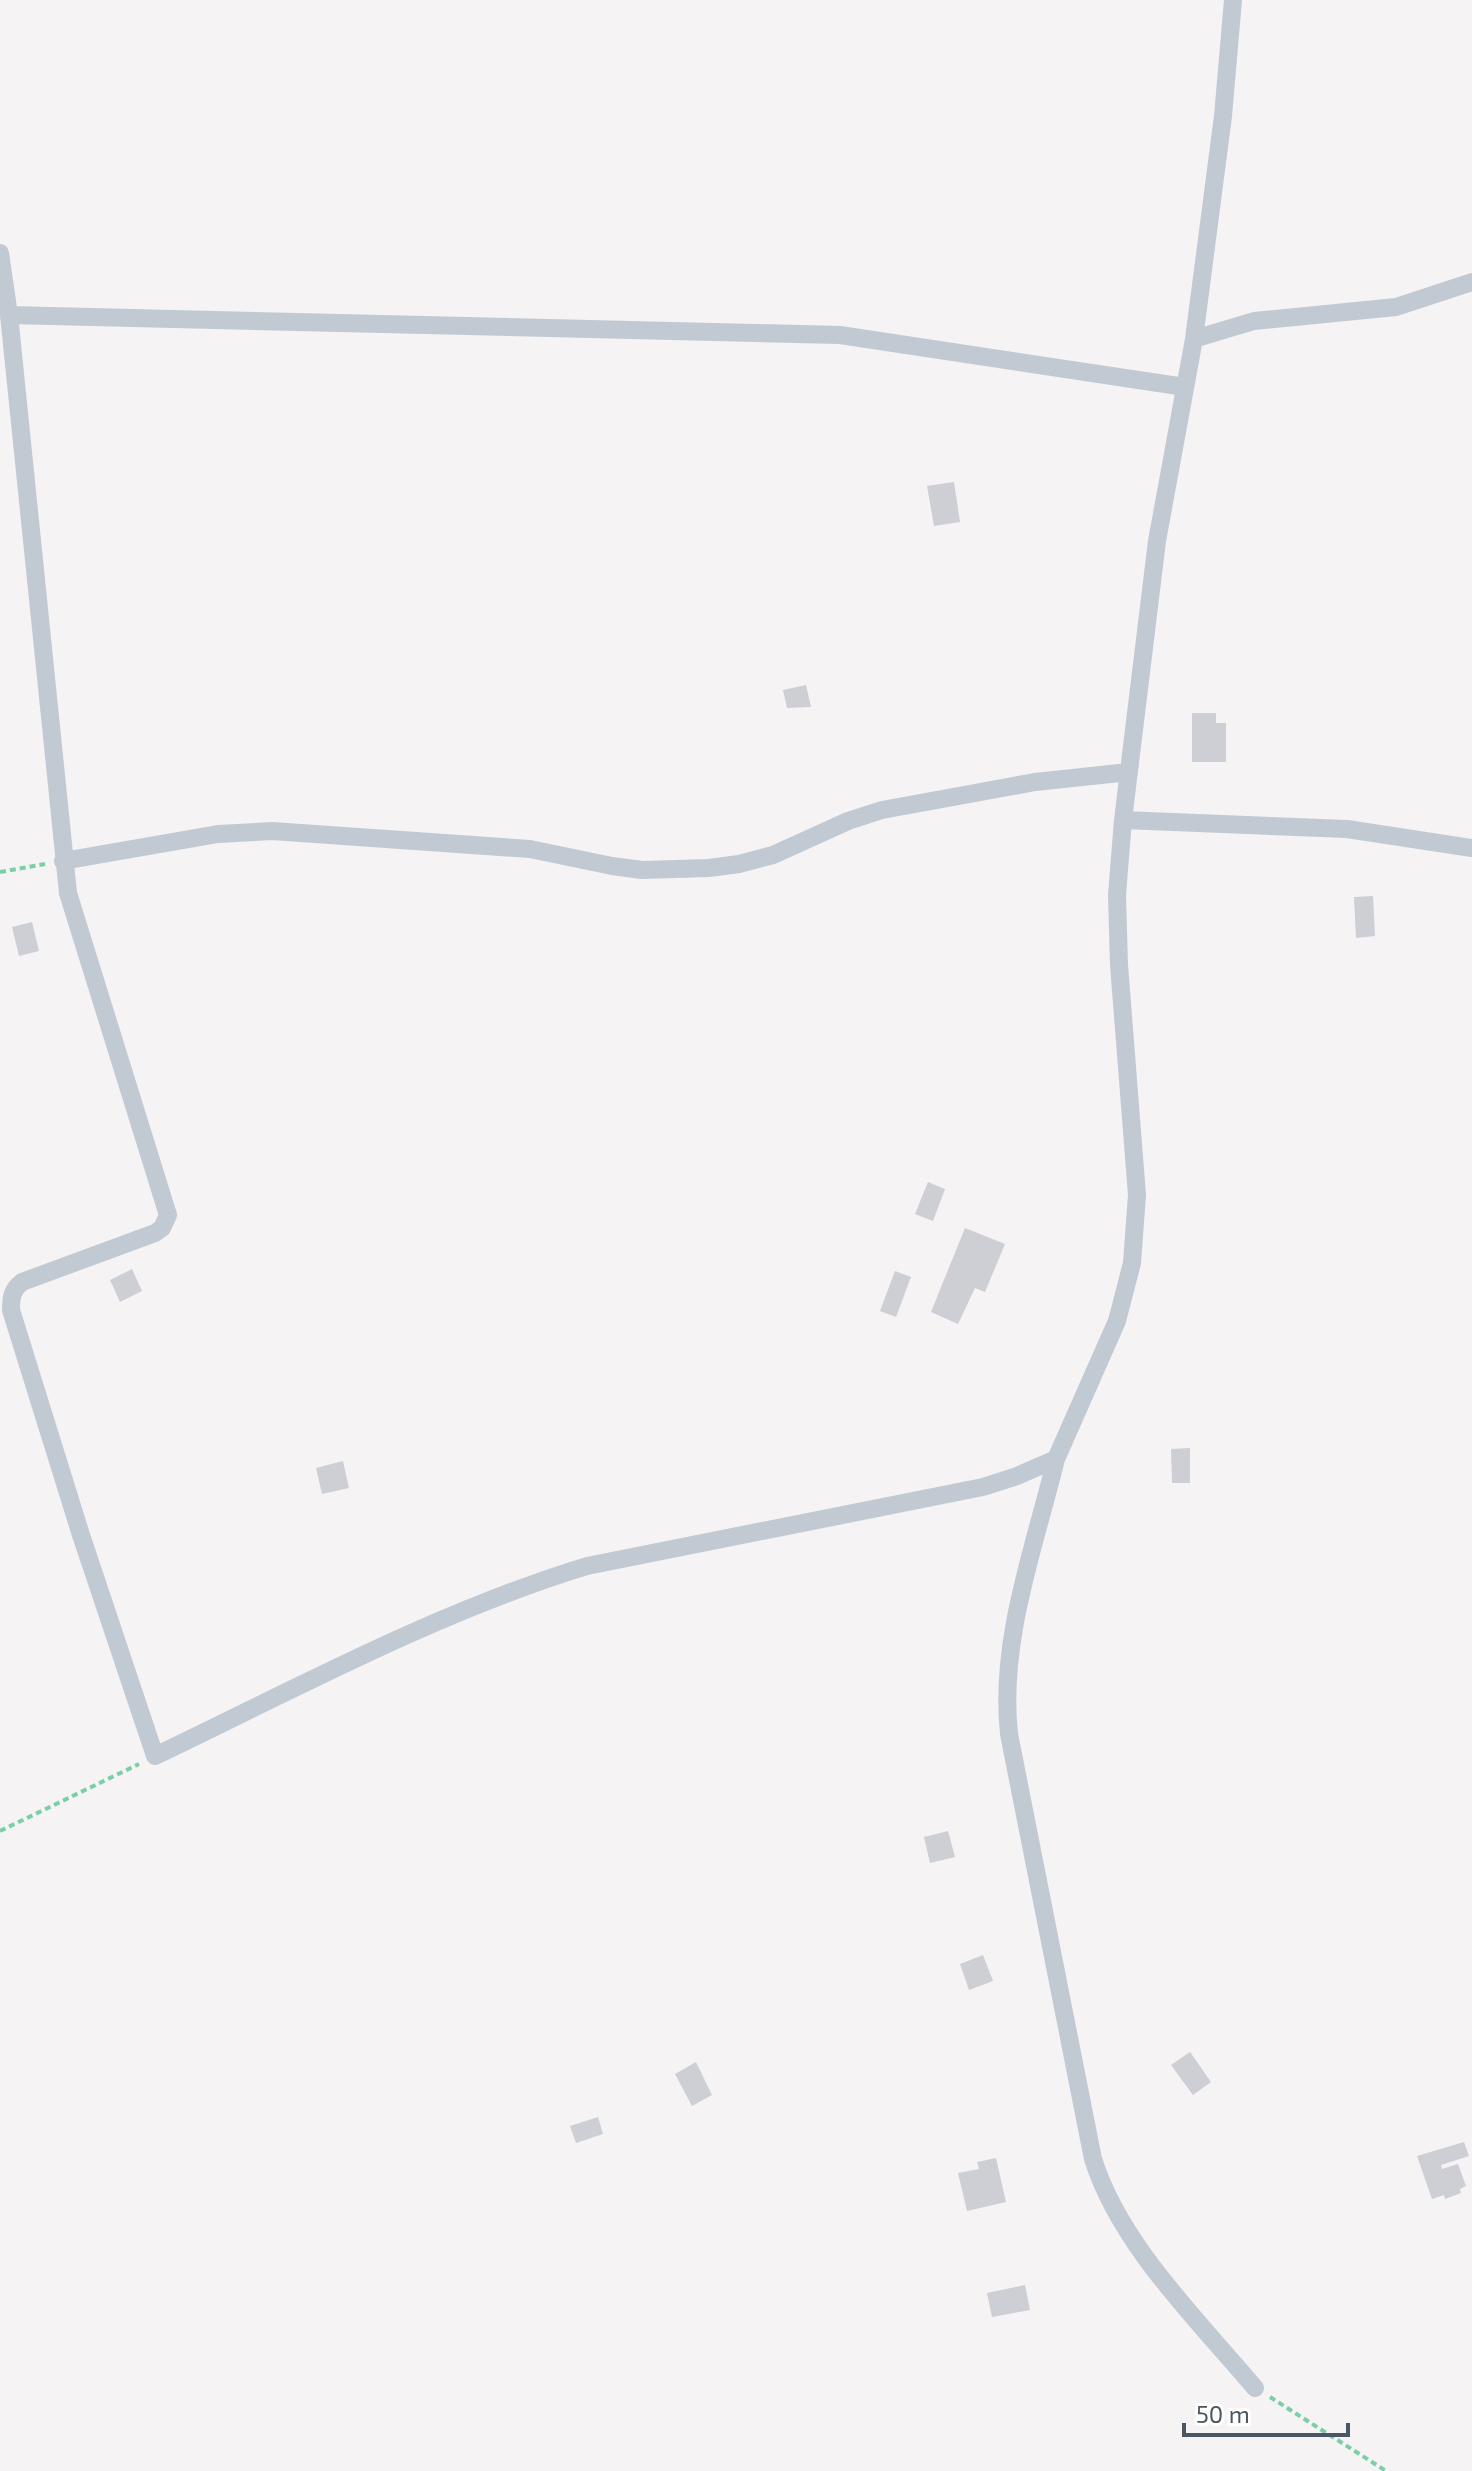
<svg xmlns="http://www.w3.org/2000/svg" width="1472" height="2471" viewBox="0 0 1472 2471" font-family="'Exo 2',sans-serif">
  <rect width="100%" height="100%" fill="#f5f3f3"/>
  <!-- building -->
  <path fill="#cdcfd5" d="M954,482L960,522L934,526L927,486Z
    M806,685L811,707L787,708L783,690Z
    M1192,713H1216V723H1226V762H1192Z
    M1373,896L1375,936L1356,938L1354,897Z
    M32,922L39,951L19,956L12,927Z
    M928,1182L945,1189L933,1221L915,1214Z
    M965,1228L1005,1244L985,1292L975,1288L958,1324L931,1312Z
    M132,1269L142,1291L120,1302L110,1280Z
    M895,1271L911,1277L896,1317L880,1311Z
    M1190,1448V1483H1172L1171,1449Z
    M343,1461L349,1488L322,1494L316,1468Z
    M948,1831L955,1857L930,1863L924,1837Z
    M983,1955L993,1981L969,1990L960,1964Z
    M1190,2052L1211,2082L1193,2095L1171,2065Z
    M696,2062L712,2095L692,2106L675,2074Z
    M598,2117L603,2134L576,2143L570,2126Z
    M1464,2142L1469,2156L1441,2165L1442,2169L1458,2164L1466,2186L1460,2189L1461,2193L1445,2199L1444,2195L1432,2199L1417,2156Z
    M996,2158L1006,2202L967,2211L958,2173L979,2169L977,2162Z
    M1025,2285L1030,2310L992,2317L987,2293Z"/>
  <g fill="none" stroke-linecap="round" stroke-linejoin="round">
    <!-- path -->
    <path stroke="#7ad0a6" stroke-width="4" stroke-dasharray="6 4" stroke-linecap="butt" d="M0,872L45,864
      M0,1831L139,1764
      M1270,2397L1386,2471"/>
    <!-- minor -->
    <path stroke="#c1cad2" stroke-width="18" d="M0,253L9,315L68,893L168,1215L162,1228L155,1233L22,1282C12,1290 11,1297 11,1310L81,1535L155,1756C297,1688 437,1612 587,1566L983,1487L1017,1476L1056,1459L1117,1321L1132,1263L1137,1195L1119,965L1117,895L1123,820L1157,541L1194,339L1223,116L1233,0
      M9,315L840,335L1185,387
      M1194,339L1254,321L1396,307L1472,282
      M1123,820L1347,829L1472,848
      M63,861L218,834L272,831L530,849L612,866L642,870L709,868L739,864L773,855L848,821L882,810L1035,782L1129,772
      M1056,1459C1034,1549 999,1641 1009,1734L1093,2159C1120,2245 1198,2320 1255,2388"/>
  </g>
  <!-- scale -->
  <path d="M1184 2423v12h164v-12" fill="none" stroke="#4a5661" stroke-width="4"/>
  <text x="1196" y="2423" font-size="24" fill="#4a5661" stroke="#ffffff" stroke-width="6" paint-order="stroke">50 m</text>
</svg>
